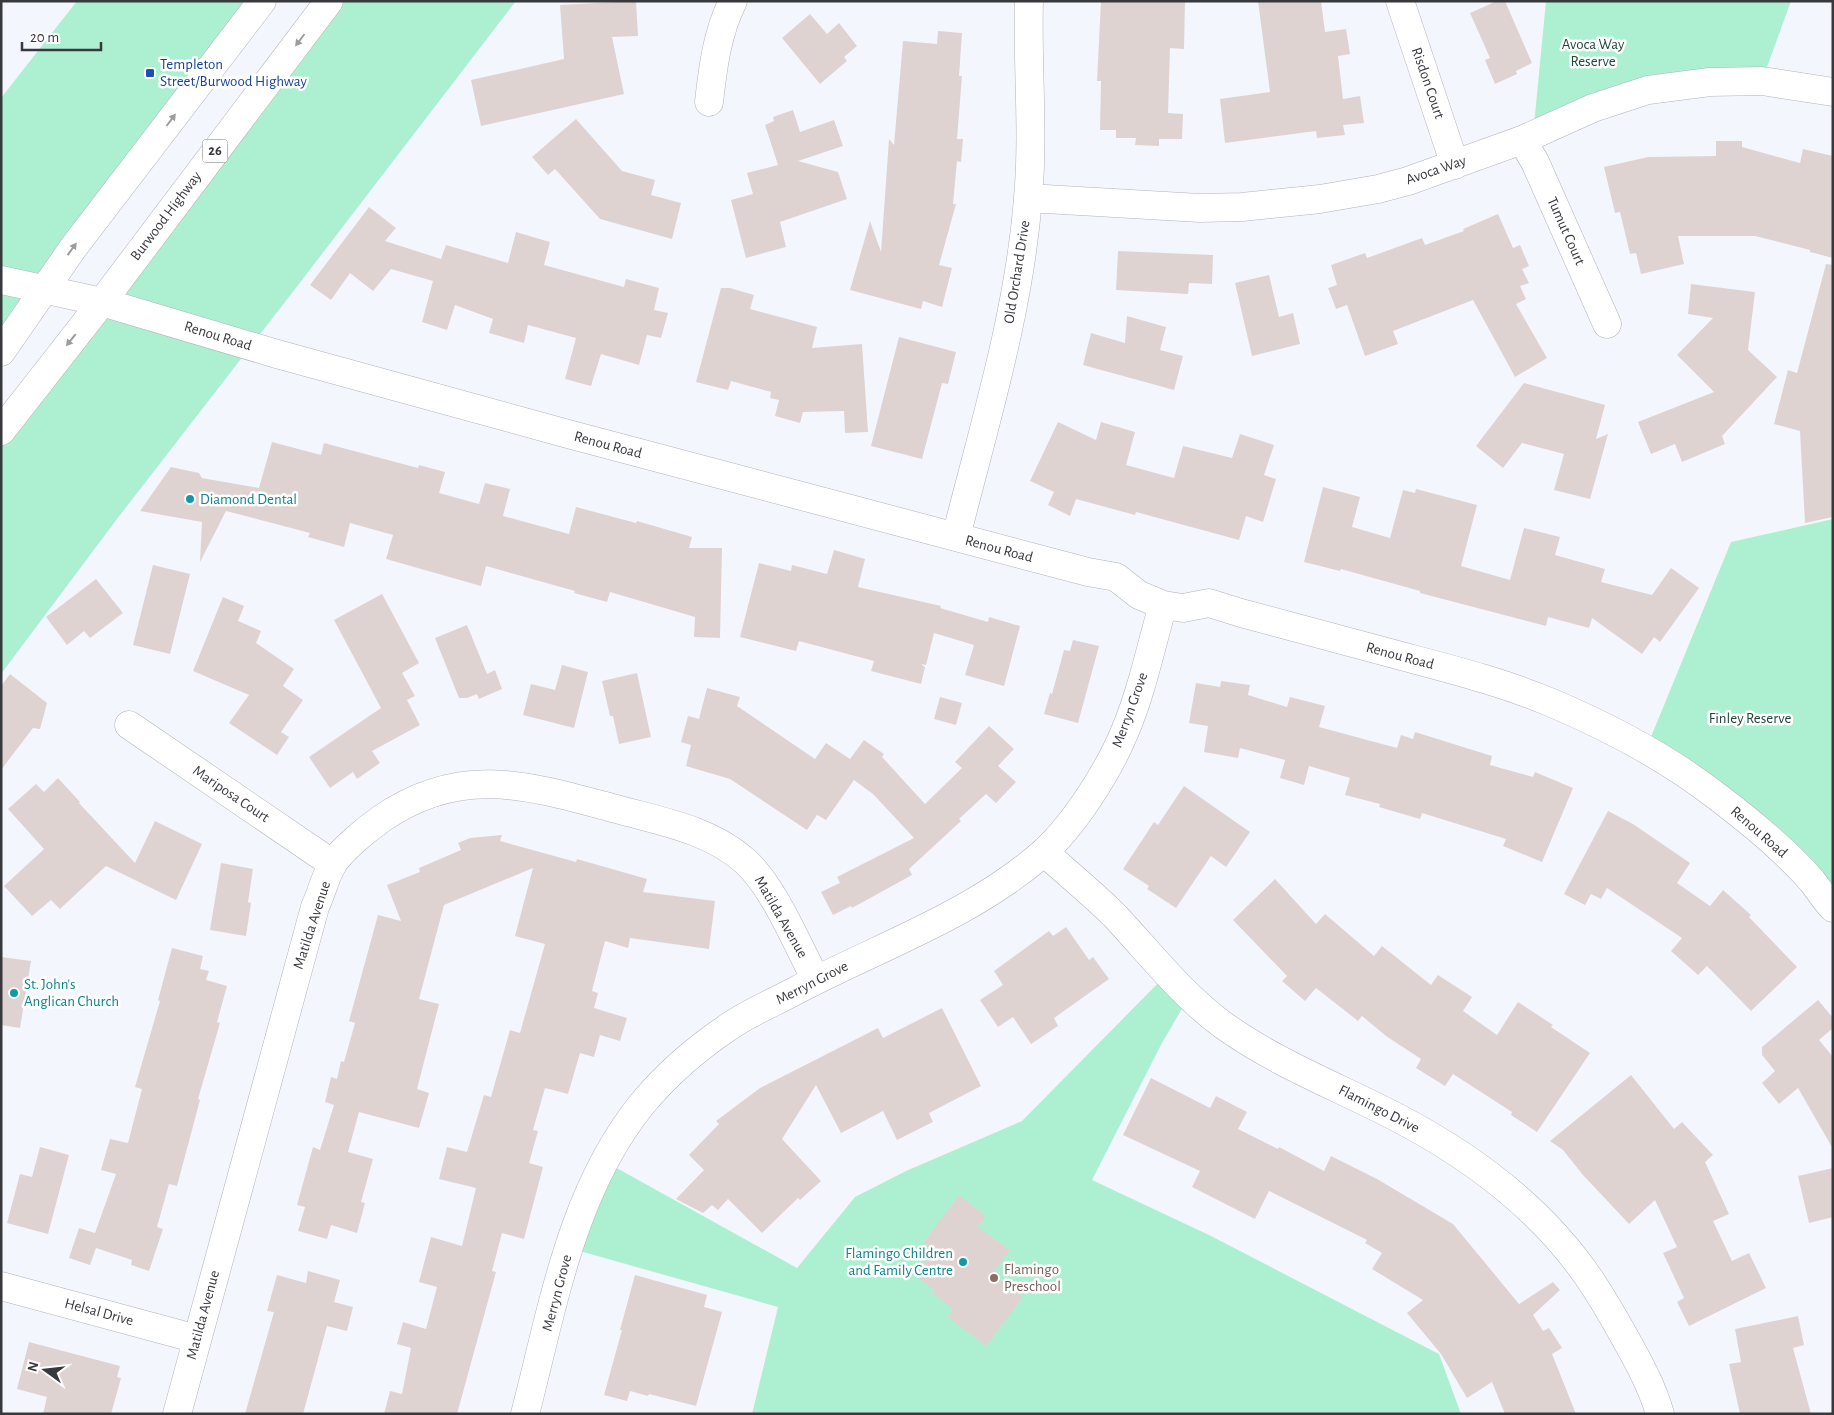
<svg xmlns="http://www.w3.org/2000/svg" width="1834" height="1415" viewBox="0 0 1834 1415" font-family="'Alegreya Sans',sans-serif">
  <rect width="100%" height="100%" fill="#f4f6fe"/>
  <!-- green -->
  <path fill="#adf0d1" d="M77,1H259L1,352V98Z
    M329,1H516L292,293L117,519L1,674V431Z
    M1546,1H1791L1762,81L1710,82L1533,135Z
    M1833,519V908L1646,749L1731,542Z
    M1168,973L1190,995L1162,1043L1092,1180L1209,1235L1439,1354L1461,1414H752L778,1307L569,1248L604,1161L797,1268L855,1197L906,1171L1022,1121Z"/>
  <!-- building -->
  <path fill="#dfd3d2" d="M636,1L638,36L612,37L624,94L481,126L471,80L564,59L560,5Z
    M1101,1H1185L1184,49L1170,48L1168,113L1183,114L1182,139H1159V146L1135,145L1136,138H1116V130H1100L1101,81H1097Z
    M1258,1H1321L1325,32L1346,29L1350,54L1338,56L1343,99L1360,96L1364,123L1343,125L1345,135L1317,138L1316,131L1225,143L1220,99L1270,92Z
    M1497,1H1505L1532,63L1516,71L1517,74L1495,84L1485,60L1490,58L1470,13Z
    M810,14L827,34L839,23L857,46L844,57L847,61L820,84L782,38Z
    M938,31L962,33L959,76H962L957,139H963L961,162L957,161L953,204H956L939,265L952,268L942,307L923,301L921,309L850,290L870,221L881,252L889,139L894,145L903,41L937,44Z
    M793,110L800,132L834,120L843,146L798,161L838,172L847,199L780,222L786,247L746,258L731,200L753,194L747,173L778,165L765,125L774,121L773,117Z
    M576,119L622,171L655,180L651,195L681,203L672,239L600,219L555,169L548,175L532,157Z
    M1716,141H1742V147L1800,163L1803,149L1833,156V258L1810,252V250L1755,236H1678L1684,264L1641,274L1636,253L1630,254L1620,212L1615,213L1604,167L1648,157L1716,156Z
    M369,207L396,228L385,241L441,259L446,245L508,263L516,232L550,242L544,265L624,287L626,279L659,288L654,310L668,313L661,338L647,335L639,365L601,354L591,386L565,379L576,338L528,325L524,343L489,333L493,319L455,305L447,330L422,322L433,281L391,269L373,291L350,273L331,300L310,285Z
    M1498,214L1513,248L1520,245L1529,266L1522,269L1529,283L1520,286L1526,299L1516,304L1547,358L1515,377L1473,300L1393,331L1398,344L1365,356L1347,305L1336,309L1328,288L1337,285L1331,265L1365,253L1367,258L1422,238L1425,245L1464,231L1463,229Z
    M1118,251L1213,255L1212,284L1189,283L1188,294L1116,290Z
    M1826,264L1833,265V517L1805,523L1800,431L1774,424L1788,370L1797,373Z
    M1269,275L1279,317L1293,313L1300,344L1252,356L1235,283Z
    M1691,284L1755,292L1748,350L1777,377L1722,436L1725,444L1682,462L1675,444L1651,454L1638,422L1714,392L1677,355L1713,318L1688,314Z
    M721,288H730L754,295L750,309L817,327L812,348L862,344L868,432L845,433L844,411L803,412L800,423L775,416L779,400L770,398L771,392L731,381L728,390L696,382Z
    M1127,316L1166,327L1160,350L1183,356L1174,390L1083,365L1091,333L1125,343Z
    M899,337L956,352L948,384L942,383L922,459L871,446Z
    M1524,383L1605,405L1596,439L1608,434L1590,499L1554,490L1564,454L1522,443L1503,468L1476,446Z
    M1058,422L1096,440L1101,422L1135,432L1126,465L1174,478L1183,446L1232,458L1240,434L1274,445L1264,475L1276,479L1263,522L1246,516L1239,540L1136,512L1135,515L1076,499L1070,516L1048,505L1054,492L1030,481Z
    M272,442L321,455L324,443L418,468L419,465L445,472L439,493L479,504L485,483L510,489L503,516L569,534L576,507L636,523L637,521L692,537L689,548H722L720,638L694,637L695,617L610,592L607,602L574,593L575,591L486,566L481,586L386,559L393,535L350,523L344,547L308,537L310,533L226,511L200,562L202,522L140,511L171,467L199,473L202,478L259,488Z
    M1323,487L1360,497L1352,527L1390,538L1403,490L1415,493L1416,489L1477,505L1461,566L1510,580L1524,528L1560,537L1555,555L1605,569L1601,582L1652,595L1671,568L1699,588L1660,642L1654,637L1642,654L1592,618L1589,628L1548,617L1546,626L1420,593V591L1341,569L1340,571L1304,562Z
    M834,550L865,559L858,587L941,606L940,608L988,622L989,617L1020,626L1004,686L965,675L974,645L934,633L926,665L921,664L925,667L921,684L871,671L874,661L799,641L796,651L740,637L759,563L791,571L792,565L827,574Z
    M153,565L190,574L170,654L133,645Z
    M96,579L123,613L90,638L84,631L67,645L46,617Z
    M382,594L419,663L402,673L415,696L407,700L420,725L372,751L380,763L357,779L353,772L330,788L309,757L381,708L334,620Z
    M223,597L244,606L238,621L261,631L256,643L294,669L283,686L303,700L281,732L289,737L277,755L229,723L249,695L193,671Z
    M467,625L487,674L495,670L502,689L479,699L477,694L467,698H459L435,638Z
    M1073,640L1099,646L1078,723L1044,714L1050,693L1052,694L1064,650L1070,651Z
    M562,665L588,672L574,728L523,715L531,684L555,690Z
    M637,673L651,737L619,744L613,716H610L602,681Z
    M10,674L47,703L40,729L33,728L1,770V686Z
    M1221,681L1250,685L1248,695L1287,707L1290,697L1325,706L1319,727L1397,748L1401,735L1413,739L1415,732L1492,756L1490,765L1533,777L1535,772L1573,788L1542,862L1503,846L1506,839L1422,813L1420,819L1379,807L1380,804L1345,795L1350,778L1309,766L1304,785L1280,778L1285,760L1240,748L1238,758L1204,752L1208,726L1189,723L1196,683L1220,687Z
    M707,688L740,697L737,706L815,759L826,743L850,759L864,740L884,754L882,757L925,804L962,768L955,762L989,726L1014,749L998,766L1016,782L996,803L986,794L959,819L961,821L909,869L912,875L852,908L851,906L833,915L821,892L840,883L837,877L914,838L873,794L854,780L826,820L817,815L807,830L730,779L686,766L691,745L681,742L688,716L699,719Z
    M940,697L962,703L956,725L934,719Z
    M58,778L80,802L79,803L135,863L155,821L202,844L176,900L106,866L60,909L51,900L32,916L4,886L44,849L8,809L36,784L44,792Z
    M1184,786L1250,832L1226,867L1211,856L1176,908L1147,889L1149,886L1123,869L1154,822L1158,825Z
    M1608,811L1633,824L1690,863L1677,883L1710,906L1723,890L1751,915L1749,917L1797,967L1751,1011L1707,966L1698,975L1671,951L1682,938L1607,888L1601,899L1591,894L1585,905L1564,894Z
    M502,835L500,841L576,862L577,859L647,879L643,892L715,901L709,949L630,938L628,948L605,941L592,991L598,993L594,1008L627,1018L620,1041L600,1035L594,1057L580,1053L568,1094L545,1088L533,1130L538,1131L529,1163L543,1167L524,1239L502,1233L492,1271L496,1272L457,1414H384L390,1391L402,1394L411,1348L397,1344L403,1322L426,1329L437,1287L419,1282L431,1237L462,1246L476,1188L439,1179L447,1147L467,1152L484,1095L491,1097L510,1030L520,1033L545,944L515,936L533,868L444,905L419,999L439,1004L417,1089L429,1093L419,1128L359,1112L348,1152L373,1159L361,1202L365,1203L357,1233L331,1225L327,1239L298,1231L305,1207L297,1205L313,1147L320,1150L334,1105L325,1102L331,1077L337,1079L341,1061L344,1062L355,1023L349,1021L378,915L401,921L387,885L420,872L419,868L461,850L458,843L470,838Z
    M221,863L253,869L248,902L251,903L246,936L210,930Z
    M1275,879L1316,924L1325,914L1374,956L1382,946L1431,985L1438,975L1472,997L1463,1011L1497,1035L1518,1002L1553,1025L1551,1027L1590,1053L1537,1132L1511,1115L1512,1112L1453,1074L1445,1086L1416,1068L1421,1059L1386,1036L1362,1016L1358,1021L1316,988L1305,1001L1282,981L1287,976L1233,920Z
    M1066,927L1089,960L1093,957L1109,979L1054,1018L1058,1026L1031,1044L1013,1017L998,1027L980,1000L1003,985L994,971L1049,931L1053,936Z
    M172,948L203,956L200,969L209,971L206,980L227,986L217,1022L220,1023L198,1099L200,1100L177,1186L169,1184L157,1227L163,1229L149,1271L131,1265L132,1260L96,1248L90,1265L69,1258L79,1228L95,1233L116,1174L101,1170L110,1139L128,1143L142,1089L135,1087L160,1001L158,1000Z
    M1,957L31,961L20,1028L1,1025Z
    M1818,1000L1833,1018V1028L1819,1040L1833,1057V1149L1798,1088L1779,1104L1762,1083L1775,1071L1762,1055V1047Z
    M942,1008L981,1086L929,1113L933,1122L897,1140L883,1111L841,1133L816,1085L782,1139L821,1181L800,1200L798,1198L762,1233L728,1199L718,1210L712,1205L703,1213L676,1199L704,1170L689,1155L719,1124L716,1121L760,1088L878,1028L883,1038Z
    M1631,1075L1674,1129L1682,1122L1713,1155L1705,1162L1729,1214L1713,1221L1732,1261L1749,1253L1766,1288L1689,1326L1677,1302L1684,1298L1663,1253L1677,1247L1655,1200L1629,1224L1583,1175L1563,1150L1550,1141Z
    M1151,1078L1210,1108L1216,1096L1247,1112L1238,1129L1278,1149L1279,1147L1324,1171L1331,1156L1377,1179L1453,1224L1519,1304L1553,1282L1560,1290L1533,1315L1543,1331L1549,1328L1562,1348L1552,1354L1576,1414H1505L1492,1382L1467,1398L1441,1354L1407,1313L1423,1300L1372,1269L1382,1253L1365,1243L1367,1240L1269,1191L1255,1219L1192,1187L1200,1171L1123,1135Z
    M40,1147L69,1155L48,1234L7,1223L20,1174L32,1177Z
    M1833,1168V1217L1809,1223L1798,1176Z
    M959,1195L986,1216L978,1227L1010,1250L993,1274L1023,1297L986,1346L948,1317L953,1309L932,1293L934,1290L914,1275L933,1250L923,1243Z
    M308,1271L340,1280L334,1302L353,1307L347,1331L327,1326L303,1414H245L274,1312L267,1311L277,1275L306,1283Z
    M635,1275L707,1295L704,1307L722,1312L696,1406L649,1394L648,1396L630,1391L627,1401L604,1395L622,1330H620Z
    M1798,1316L1804,1345L1793,1348L1811,1414H1740L1729,1364L1741,1362L1735,1329Z
    M29,1342L120,1366L117,1377L121,1378L111,1414H43L47,1397L17,1389Z"/>
  <g fill="none" stroke-linecap="round" stroke-linejoin="round">
    <defs>
      <path id="minor" d="M1400,1L1455,165
        M709,102C713,67 717,33 733,1
        M1522,140L1535,162L1607,324
        M1028,198L1200,208L1242,207L1320,199L1378,189L1408,181L1522,140L1593,108L1648,90L1710,82L1762,81L1833,92
        M1,280L102,302L277,354L568,434L1088,572L1116,577L1139,595L1163,605L1183,608L1209,603L1241,613C1295,628 1350,642 1405,657C1454,670 1505,683 1552,703C1611,728 1669,759 1719,798C1752,823 1785,850 1812,881C1819,890 1825,900 1833,908
        M956,537C984,425 1019,314 1028,198C1034,132 1027,67 1029,1
        M129,725L333,864
        M1044,852C1067,873 1092,893 1114,915C1148,951 1183,996 1223,1025C1277,1064 1341,1088 1400,1119C1474,1158 1544,1211 1591,1281C1603,1299 1614,1318 1624,1336C1638,1361 1652,1386 1660,1414
        M1,1286L197,1339
        M177,1414L315,907C321,894 325,878 332,865C341,850 367,829 381,819C463,762 533,787 620,810C664,822 710,830 745,861C774,887 797,944 816,980
        M525,1414C553,1307 571,1192 642,1104C666,1075 696,1049 727,1028C748,1013 773,1003 795,991C878,947 971,916 1043,853C1075,824 1109,770 1125,731C1142,691 1151,646 1163,605"/>
      <path id="highway" d="M1,352L73,248L262,1
        M1,431L102,302L329,1"/>
    </defs>
    <!-- minor casing -->
    <use href="#minor" stroke="#b0b2bc" stroke-width="29"/>
    <!-- highway casing -->
    <use href="#highway" stroke="#b0b2bc" stroke-width="29"/>
    <!-- minor -->
    <use href="#minor" stroke="#fff" stroke-width="28"/>
    <!-- highway -->
    <use href="#highway" stroke="#fff" stroke-width="28"/>
  </g>
  <!-- one-way arrows -->
  <defs><path id="oneway-solid" d="M-6-.8H1V-3.2L6.5 0L1 3.2V.8H-6Z" transform="scale(1.25)"/></defs>
  <g fill="#9c9c9e">
    <use href="#oneway-solid" transform="translate(300 40) rotate(127)"/>
    <use href="#oneway-solid" transform="translate(171 120) rotate(-53)"/>
    <use href="#oneway-solid" transform="translate(72 249) rotate(-54)"/>
    <use href="#oneway-solid" transform="translate(71 340) rotate(129)"/>
  </g>
  <!-- markers -->
  <rect fill="#1a4fb4" stroke="#fff" stroke-width="2" x="145" y="68" width="10" height="10" rx="2.5"/>
  <g fill="#0f9aa8" stroke="#fff" stroke-width="2">
    <circle cx="190" cy="499" r="5"/>
    <circle cx="14" cy="993" r="5"/>
    <circle cx="963" cy="1262" r="5"/>
  </g>
  <circle fill="#8d6e63" stroke="#fff" stroke-width="2" cx="994" cy="1278" r="5"/>
  <g text-anchor="middle" dominant-baseline="central" stroke-width="5" stroke-linejoin="round" paint-order="stroke">
    <!-- shield labels -->
    <rect fill="#fff" stroke="#747477" stroke-width="1" x="202.5" y="139.5" width="25" height="23" rx="4"/>
    <g font-size="14" font-weight="bold" fill="#38393d">
      <text x="215" y="151">26</text>
    </g>
    <!-- park labels -->
    <g font-size="15" fill="#1d4736" stroke="#fff">
      <text x="1593" y="44">Avoca Way<tspan x="1593" dy="17">Reserve</tspan></text>
      <text x="1750" y="718">Finley Reserve</text>
    </g>
    <!-- transit labels -->
    <g font-size="15" fill="#164399" stroke="#fff" text-anchor="start">
      <text x="160" y="64">Templeton<tspan x="160" dy="17">Street/Burwood Highway</tspan></text>
    </g>
    <!-- street labels -->
    <g font-size="15" fill="#38393d" stroke="#fff">
      <text transform="translate(1428 83) rotate(71)">Risdon Court</text>
      <text transform="translate(1436 170) rotate(-19)">Avoca Way</text>
      <text transform="translate(166 216) rotate(-53)">Burwood Highway</text>
      <text transform="translate(1566 231) rotate(66)">Tumut Court</text>
      <text transform="translate(1017 272) rotate(-81)">Old Orchard Drive</text>
      <text transform="translate(218 336) rotate(17)">Renou Road</text>
      <text transform="translate(608 445) rotate(15)">Renou Road</text>
      <text transform="translate(999 549) rotate(15)">Renou Road</text>
      <text transform="translate(1400 656) rotate(15)">Renou Road</text>
      <text transform="translate(1130 710) rotate(-70)">Merryn Grove</text>
      <text transform="translate(231 794) rotate(34)">Mariposa Court</text>
      <text transform="translate(1759 832) rotate(41)">Renou Road</text>
      <text transform="translate(781 917) rotate(60)">Matilda Avenue</text>
      <text transform="translate(312 925) rotate(-72)">Matilda Avenue</text>
      <text transform="translate(812 983) rotate(-27)">Merryn Grove</text>
      <text transform="translate(1379 1109) rotate(27)">Flamingo Drive</text>
      <text transform="translate(557 1293) rotate(-75)">Merryn Grove</text>
      <text transform="translate(99 1312) rotate(15)">Helsal Drive</text>
      <text transform="translate(203 1315) rotate(-75)">Matilda Avenue</text>
    </g>
    <!-- culture labels -->
    <g font-size="15" fill="#0d838f" stroke="#fff" text-anchor="start">
      <text x="200" y="499">Diamond Dental</text>
      <text x="24" y="984">St. John's<tspan x="24" dy="17">Anglican Church</tspan></text>
      <text x="953" y="1253" text-anchor="end">Flamingo Children<tspan x="953" dy="17">and Family Centre</tspan></text>
    </g>
    <!-- education labels -->
    <g font-size="15" fill="#785e54" stroke="#fff" text-anchor="start">
      <text x="1004" y="1269">Flamingo<tspan x="1004" dy="17">Preschool</tspan></text>
    </g>
  </g>
  <!-- border -->
  <rect width="1834" height="1415" fill="none" stroke="#38393d" stroke-width="5"/>
  <!-- north arrow -->
  <g transform="translate(45 1370) rotate(285)" stroke="#ffffff" stroke-width="4" paint-order="stroke">
  <path d="M0-4L9 19L0 12L-9 19Z" fill="#38393d"/>
  <text y="-8" font-size="14" font-weight="bold" text-anchor="middle" fill="#38393d">N</text>
  </g>
  <!-- scale -->
  <path d="M22 42v8h79v-8" fill="none" stroke="#38393d" stroke-width="2.5"/>
  <text x="30" y="42" font-size="15" fill="#38393d" stroke="#ffffff" stroke-width="4" paint-order="stroke">20 m</text>
</svg>
